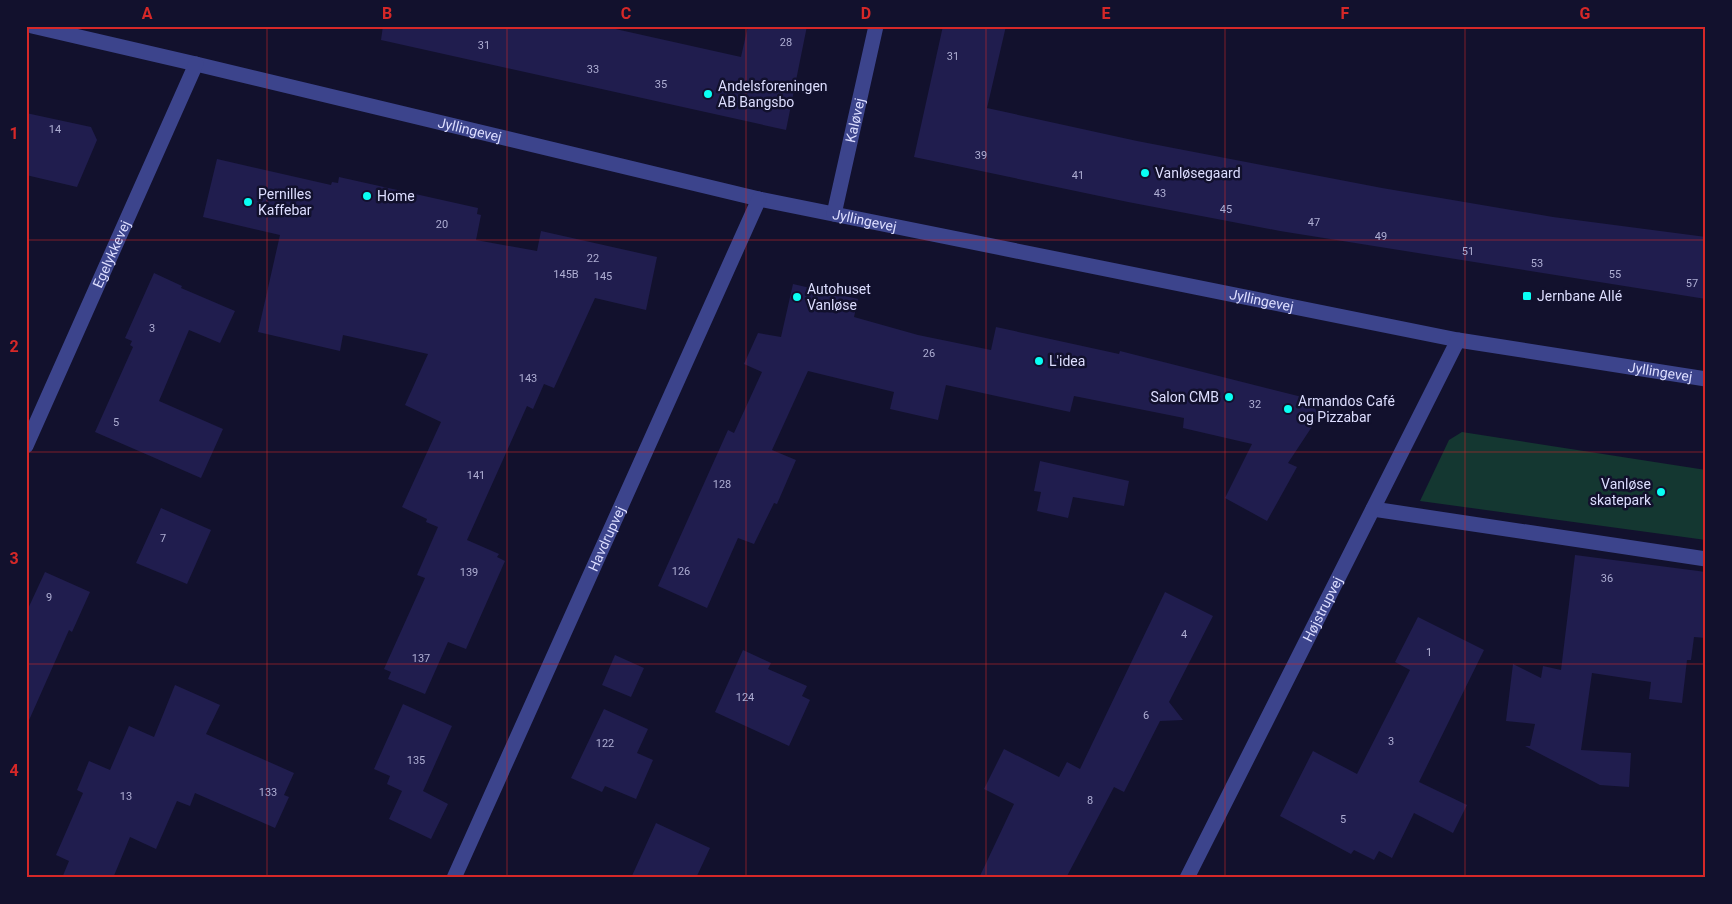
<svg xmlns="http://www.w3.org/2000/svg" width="1732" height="904" viewBox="0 0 1732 904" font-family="Roboto,sans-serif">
  <rect width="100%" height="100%" fill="#12112d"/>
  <!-- green -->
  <path fill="#143731" d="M1462,432L1706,470V540L1420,501L1449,440Z"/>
  <!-- building -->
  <path fill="#201d4e" d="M383,26H602L741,57L748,26H807L786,130L381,40Z
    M943,26H1006L987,108L1137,141L1382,188L1553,217L1706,237V299L1280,231L1128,202L914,157Z
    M26,113L91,127L97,140L77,187L26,175Z
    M217,159L331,185L332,182L338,183L339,177L478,208L477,214L481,215L476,240L537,251L541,231L657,257L646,310L595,298L554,388L544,384L533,409L527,406L467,540L499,554L497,557L505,561L466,649L448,642L425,694L388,679L391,672L384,669L425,578L417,575L438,527L426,522L427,519L402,507L441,422L405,405L428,354L343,335L340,351L258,332L280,235L203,217Z
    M154,273L182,286L181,288L235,311L220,343L189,330L159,401L223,429L201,478L95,432L133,347L130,345L132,341L125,338Z
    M793,284L858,299L854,317L918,335L991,350L996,327L1119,354L1120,351L1310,399L1319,416L1288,463L1297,467L1267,521L1225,498L1252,444L1183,428L1184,418L1074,396L1070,412L946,385L938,420L890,409L894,392L808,371L772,450L796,460L777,504L774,503L754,544L738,538L707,608L658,586L728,430L734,433L762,372L744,364L758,333L781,337Z
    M1040,461L1129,481L1124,506L1073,497L1068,518L1037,511L1041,492L1034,491Z
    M161,508L211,530L187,584L136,563Z
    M1575,555L1706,572V638L1694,637L1691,660H1687L1682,703L1649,699L1651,682L1592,673L1581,750L1631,753L1629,787L1600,785L1525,746H1530L1535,724L1506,721L1513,664L1541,678L1543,666L1561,670Z
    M45,572L90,592L72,632L69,630L26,727V613Z
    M1165,592L1213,616L1169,702L1183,720L1160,721L1124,792L1114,787L1066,878H979L1014,804L984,789L1004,749L1059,777L1067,762L1080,769Z
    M1418,617L1484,650L1419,782L1467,805L1453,833L1414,813L1392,858L1379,851L1374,860L1354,850L1351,854L1280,816L1313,751L1357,774L1410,670L1395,662Z
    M743,650L771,663L768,669L807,686L802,696L810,700L789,746L715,712Z
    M615,655L644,668L631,697L602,685Z
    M175,685L220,705L206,734L294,773L284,795L289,797L275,828L195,793L190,806L177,801L156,849L130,837L113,878H62L69,861L56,855L83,793L77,790L89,761L110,770L129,726L154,737Z
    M403,704L452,726L423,791L448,804L431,839L389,819L402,791L387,784L390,776L374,769Z
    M604,709L648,729L637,753L653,760L636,799L605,786L602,792L571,778Z
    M656,823L710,848L696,878H631Z"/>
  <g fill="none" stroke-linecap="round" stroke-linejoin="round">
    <!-- minor -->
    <g stroke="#3c448c" stroke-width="15">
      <path id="s1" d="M32,26L196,64L759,199L1458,340L1706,379"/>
      <path id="s2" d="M834,214L876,26"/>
      <path id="s3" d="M26,446L196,64"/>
      <path d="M1373,509L1706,559"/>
      <path id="s4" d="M454,878L759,199"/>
      <path id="s5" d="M1187,878L1458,340"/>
    </g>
  </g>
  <!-- grid -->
  <path fill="none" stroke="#d62828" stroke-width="1" stroke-opacity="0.55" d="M267,26V878M507,26V878M746,26V878M986,26V878M1225,26V878M1465,26V878M26,240H1706M26,452H1706M26,664H1706"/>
  <!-- markers -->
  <g fill="#09fff4" stroke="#12112d" stroke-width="2">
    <circle cx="708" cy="94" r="5"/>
    <circle cx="1145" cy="173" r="5"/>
    <circle cx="367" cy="196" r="5"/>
    <circle cx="248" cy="202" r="5"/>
    <rect x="1522" y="291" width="10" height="10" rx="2.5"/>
    <circle cx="797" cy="297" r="5"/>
    <circle cx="1039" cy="361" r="5"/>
    <circle cx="1229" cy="397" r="5"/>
    <circle cx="1288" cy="409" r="5"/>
    <circle cx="1661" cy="492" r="5"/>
  </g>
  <g text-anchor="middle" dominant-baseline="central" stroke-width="5" stroke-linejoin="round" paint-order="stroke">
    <!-- number labels -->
    <g font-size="11" fill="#aeaed3">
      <text x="786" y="42">28</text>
      <text x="484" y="45">31</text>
      <text x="953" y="56">31</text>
      <text x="593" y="69">33</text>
      <text x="661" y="84">35</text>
      <text x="55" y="129">14</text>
      <text x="981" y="155">39</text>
      <text x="1078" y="175">41</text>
      <text x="1160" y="193">43</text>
      <text x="1226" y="209">45</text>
      <text x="1314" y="222">47</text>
      <text x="442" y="224">20</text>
      <text x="1381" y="236">49</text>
      <text x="1468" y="251">51</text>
      <text x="593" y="258">22</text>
      <text x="1537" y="263">53</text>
      <text x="566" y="274">145B</text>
      <text x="1615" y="274">55</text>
      <text x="603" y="276">145</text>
      <text x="1692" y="283">57</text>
      <text x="152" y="328">3</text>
      <text x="929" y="353">26</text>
      <text x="528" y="378">143</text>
      <text x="1255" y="404">32</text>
      <text x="116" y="422">5</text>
      <text x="476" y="475">141</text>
      <text x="722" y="484">128</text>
      <text x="163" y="538">7</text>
      <text x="681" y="571">126</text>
      <text x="469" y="572">139</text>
      <text x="1607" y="578">36</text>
      <text x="49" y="597">9</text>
      <text x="1184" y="634">4</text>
      <text x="1429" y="652">1</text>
      <text x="421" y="658">137</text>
      <text x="745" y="697">124</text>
      <text x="1146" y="715">6</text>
      <text x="1391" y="741">3</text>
      <text x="605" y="743">122</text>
      <text x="416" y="760">135</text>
      <text x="268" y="792">133</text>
      <text x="126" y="796">13</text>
      <text x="1090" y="800">8</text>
      <text x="1343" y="819">5</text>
    </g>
    <!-- poi labels -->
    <g font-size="14" fill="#dddeff" stroke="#12112d" text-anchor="start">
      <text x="718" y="86">Andelsforeningen<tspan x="718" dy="16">AB Bangsbo</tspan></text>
      <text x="1155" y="173">Vanløsegaard</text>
      <text x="258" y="194">Pernilles<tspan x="258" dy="16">Kaffebar</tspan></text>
      <text x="377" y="196">Home</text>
      <text x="807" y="289">Autohuset<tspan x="807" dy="16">Vanløse</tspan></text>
      <text x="1537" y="296">Jernbane Allé</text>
      <text x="1049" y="361">L'idea</text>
      <text x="1219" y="397" text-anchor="end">Salon CMB</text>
      <text x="1298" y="401">Armandos Café<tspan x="1298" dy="16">og Pizzabar</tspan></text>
      <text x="1651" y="484" text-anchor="end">Vanløse<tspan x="1651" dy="16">skatepark</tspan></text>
    </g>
    <!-- street labels -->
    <g font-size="14" fill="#dddeff" stroke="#12112d">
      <text stroke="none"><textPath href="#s2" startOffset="96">Kaløvej</textPath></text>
      <text stroke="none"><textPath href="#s1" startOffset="450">Jyllingevej</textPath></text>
      <text stroke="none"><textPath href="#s1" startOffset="855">Jyllingevej</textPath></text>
      <text stroke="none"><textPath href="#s3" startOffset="210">Egelykkevej</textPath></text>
      <text stroke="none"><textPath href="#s1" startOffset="1260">Jyllingevej</textPath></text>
      <text stroke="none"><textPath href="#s1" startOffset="1665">Jyllingevej</textPath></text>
      <text stroke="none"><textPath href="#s4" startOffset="372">Havdrupvej</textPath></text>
      <text stroke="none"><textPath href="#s5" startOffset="301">Højstrupvej</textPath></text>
    </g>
  </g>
  <!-- border -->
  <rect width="1732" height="904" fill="none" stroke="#12112d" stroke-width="55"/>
  <rect x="28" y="28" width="1676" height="848" fill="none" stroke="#d62828" stroke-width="2"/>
  <g font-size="16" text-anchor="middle" font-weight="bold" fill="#d62828">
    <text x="147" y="19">A</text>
    <text x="387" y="19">B</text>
    <text x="626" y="19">C</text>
    <text x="866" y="19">D</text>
    <text x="1106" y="19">E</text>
    <text x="1345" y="19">F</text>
    <text x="1585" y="19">G</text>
    <text x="14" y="139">1</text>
    <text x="14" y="352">2</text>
    <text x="14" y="564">3</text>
    <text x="14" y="776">4</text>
  </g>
</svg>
